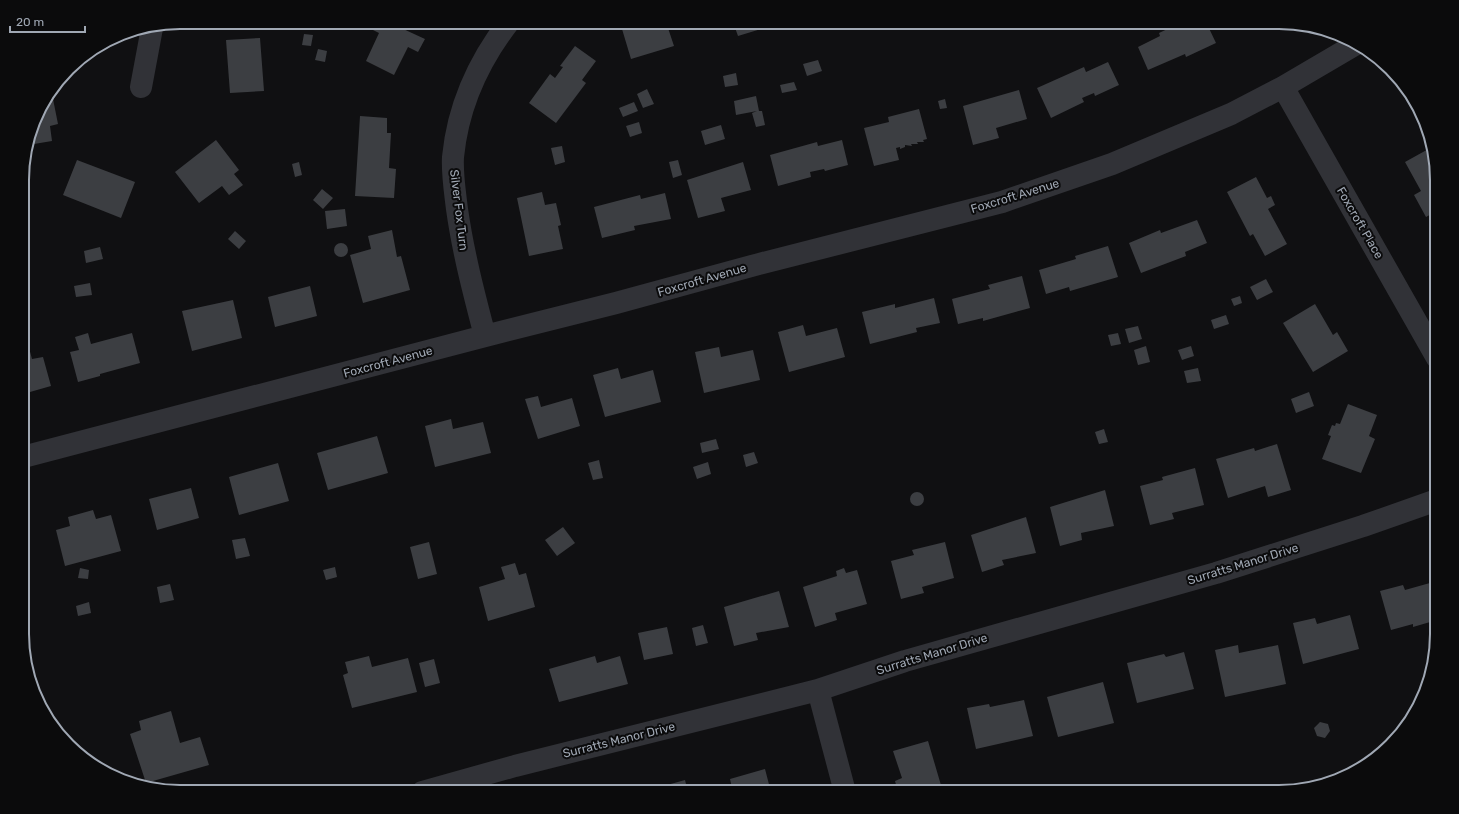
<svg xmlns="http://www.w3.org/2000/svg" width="1459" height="814" viewBox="0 0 1459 814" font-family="Rubik,sans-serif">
  <rect width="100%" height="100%" fill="#101012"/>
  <!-- building -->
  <path fill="#3c3e42" d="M372,22H388L425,39L418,52L408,47L394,75L366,61L379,33L369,28Z
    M645,22H666L674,46L631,59L622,29Z
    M707,22H728L709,29Z
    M733,22H758L761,29L738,36Z
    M971,22H985L986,24L973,27Z
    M1182,22H1206L1216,43L1186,57L1185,54L1148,70L1138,47L1160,36L1159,33Z
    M304,34L313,35L311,46L302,45Z
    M260,38L264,91L230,93L226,40Z
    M575,46L596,61L582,80L586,83L556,123L529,103L550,74L555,78L563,67L560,66Z
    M318,49L327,51L325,62L315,60Z
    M818,60L822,71L807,76L803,64Z
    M1108,62L1119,85L1095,96L1094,93L1082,98L1084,102L1051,118L1037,88L1084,67L1086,72Z
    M736,73L738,85L725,87L723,76Z
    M794,82L797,90L782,93L780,85Z
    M647,89L654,104L643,108L637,94Z
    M1019,90L1027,119L996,128L999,138L973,145L963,106Z
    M756,96L759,111H762L765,125L756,127L752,113L757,111L736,115L734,101Z
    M53,99L58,124L50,126L52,141L28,145L38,110L46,100Z
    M945,99L947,108L940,109L938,101Z
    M634,102L638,111L623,117L619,108Z
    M919,109L927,139L923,140L924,142H917L918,144H911L912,146L905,145V147L900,149V147L896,148L899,160L874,166L864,128L889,122L888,117Z
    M360,116L387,118V133H391L389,168L396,169L394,198L355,196Z
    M639,122L642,133L630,137L626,126Z
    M721,125L725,139L705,145L701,131Z
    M216,140L239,170L234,174L243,185L229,195L222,186L199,203L175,172Z
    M842,140L848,165L825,171L824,169L810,172L811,177L778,186L770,155L817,142L818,146Z
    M562,146L565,162L555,165L551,148Z
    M1432,147L1437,170V211L1426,217L1414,195L1421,191L1405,162Z
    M77,160L135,182L121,218L63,195Z
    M678,160L682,175L673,178L669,162Z
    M299,162L302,175L295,177L292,164Z
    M743,162L751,190L721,198L725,211L698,218L687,180Z
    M1256,177L1267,198L1271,196L1275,205L1268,209L1287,244L1265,256L1253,234L1250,236L1227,192Z
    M322,189L333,198L323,209L313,200Z
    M542,192L545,205L556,203L561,225L558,226L563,249L529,256L517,198Z
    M665,193L671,219L634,226L635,230L602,238L594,207L640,195L641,199Z
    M345,209L347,226L327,229L325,211Z
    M1197,220L1207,243L1185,252L1186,256L1141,273L1129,243L1160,230L1161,233Z
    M392,230L397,257L401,256L410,290L363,303L350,255L371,249L368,236Z
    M235,231L246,241L239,249L228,239Z
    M334 250a7 7 0 1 1 14 0a7 7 0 1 1-14 0Z
    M1108,246L1118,277L1070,291L1069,287L1046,294L1039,270L1076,259L1075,256Z
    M100,247L103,259L86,263L84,251Z
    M1022,276L1030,308L983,321V318L958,324L952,299L990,289L988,285Z
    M1266,279L1273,292L1257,300L1250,287Z
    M90,283L92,295L76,297L74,286Z
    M310,286L317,316L275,327L268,297Z
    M1240,296L1242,303L1234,306L1231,299Z
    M934,298L940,323L916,328L917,332L870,344L862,312L895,304V308Z
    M233,300L242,338L192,351L182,311Z
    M1315,304L1333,335L1337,332L1348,351L1313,372L1283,323Z
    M1226,315L1229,324L1214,329L1211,320Z
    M803,325L806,336L837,328L845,357L789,372L778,332Z
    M1138,326L1142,339L1129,343L1125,329Z
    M88,333L91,344L132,333L140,363L100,374V376L78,382L70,352L79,350L75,337Z
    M1118,333L1121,344L1111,346L1108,335Z
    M1146,346L1150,362L1138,365L1134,350Z
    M1191,346L1194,356L1182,360L1178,350Z
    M719,347L721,357L753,350L760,380L704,393L695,352Z
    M29,348L32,359L43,357L51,386L23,394V350Z
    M618,368L621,379L653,370L661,402L605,417L593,375Z
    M1198,368L1201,381L1187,383L1184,371Z
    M1309,392L1314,406L1296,413L1291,399Z
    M538,396L541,407L572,398L580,426L538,439L525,399Z
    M1348,404L1377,415L1369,436L1375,439L1361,473L1322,459L1331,436L1328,435L1332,425L1335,426L1336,423L1340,424Z
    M451,419L453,429L483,422L491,453L435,467L425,426Z
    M1104,429L1108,442L1099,444L1095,432Z
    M377,436L388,473L328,490L317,453Z
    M716,439L719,449L702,453L700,443Z
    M1277,444L1291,490L1268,497L1265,486L1228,498L1216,459L1254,448L1255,451Z
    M754,452L758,463L746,467L743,455Z
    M599,460L603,478L593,480L588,463Z
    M708,462L711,474L697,479L693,467Z
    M278,463L289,501L239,515L229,477Z
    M1195,468L1204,505L1172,513L1174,519L1150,525L1140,486L1163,480L1162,477Z
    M191,488L199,518L157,530L149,499Z
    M1105,490L1114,526L1081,533L1082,540L1060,546L1050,507Z
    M910 499a7 7 0 1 1 14 0a7 7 0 1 1-14 0Z
    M93,510L96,519L111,515L121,551L65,566L56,530L70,526L68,517Z
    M1026,517L1036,553L1002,560L1004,565L982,572L971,535Z
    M563,527L575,543L557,556L545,540Z
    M245,538L250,556L236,559L232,540Z
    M429,542L437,574L418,579L410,547Z
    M945,542L954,578L922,587L924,593L901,599L891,561L914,555L912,550Z
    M515,563L519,575L526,573L535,607L488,621L479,587L505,579L501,567Z
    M335,567L337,577L326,580L323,570Z
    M80,568L89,570L88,579L78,578Z
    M844,568L846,573L857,570L867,604L835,613L837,620L815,627L803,587L837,576L836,571Z
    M1437,581V620L1413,627V624L1391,630L1380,591L1403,585L1405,590Z
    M170,584L174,600L160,603L157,587Z
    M779,591L789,627L756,633L758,640L734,646L724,607Z
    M89,602L91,613L78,616L76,606Z
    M1350,615L1359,649L1303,664L1293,623L1315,618L1317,624Z
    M703,625L708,643L696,646L692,628Z
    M667,627L673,654L644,660L638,633Z
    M1238,645L1239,653L1278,645L1286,684L1225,697L1215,650Z
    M1184,652L1194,689L1137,703L1127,663L1164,654L1166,657Z
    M369,656L372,667L408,658L417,692L352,708L343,675L348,673L345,662Z
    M595,656L597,663L620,656L628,684L559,702L549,669Z
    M434,659L440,683L425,687L419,663Z
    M1103,682L1114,723L1058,737L1047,697Z
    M1024,700L1033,736L976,749L967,708L989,704L990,707Z
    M171,711L180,743L200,737L209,765L146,783L130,734L141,730L139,721Z
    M1320,722L1328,724L1330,731L1325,738L1317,736L1314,728Z
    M928,741L943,792H898L895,781L902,778L893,751Z
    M765,769L771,792H733L730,779Z
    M685,780L688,792H635L648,788L649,790Z"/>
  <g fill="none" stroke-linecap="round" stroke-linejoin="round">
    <!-- street -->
    <path stroke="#313237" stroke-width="22" d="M141,87L152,28
      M1283,87L1437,358
      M485,336C474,294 463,252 457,209C455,192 452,174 453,157C458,106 478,62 509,22
      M23,457L485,336L616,303L759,264L1002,202L1112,164L1231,114L1283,87L1358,43
      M818,690L845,792
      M422,792L515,766L818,690L905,661L1216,573L1363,526L1437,500"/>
  </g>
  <g text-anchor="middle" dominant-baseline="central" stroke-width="4" stroke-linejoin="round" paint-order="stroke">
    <!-- street labels -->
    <g font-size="12" fill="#a0a8b4" stroke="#0b0b0c">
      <text transform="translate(1015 196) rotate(-17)">Foxcroft Avenue</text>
      <text transform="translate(459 210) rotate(83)">Silver Fox Turn</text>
      <text transform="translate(1360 223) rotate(60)">Foxcroft Place</text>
      <text transform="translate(702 280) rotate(-16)">Foxcroft Avenue</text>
      <text transform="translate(388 362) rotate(-15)">Foxcroft Avenue</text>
      <text transform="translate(1243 564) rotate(-17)">Surratts Manor Drive</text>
      <text transform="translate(932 654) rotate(-17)">Surratts Manor Drive</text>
      <text transform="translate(619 740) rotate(-14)">Surratts Manor Drive</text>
    </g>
  </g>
  <!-- crop -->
  <path d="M0 0H1459V814H0ZM180 29H1279A151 151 0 0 1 1430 180V634A151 151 0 0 1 1279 785H180A151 151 0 0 1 29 634V180A151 151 0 0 1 180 29Z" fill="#0b0b0c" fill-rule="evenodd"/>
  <path fill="none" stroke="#a0a8b4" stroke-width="2" d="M180 29H1279A151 151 0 0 1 1430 180V634A151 151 0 0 1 1279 785H180A151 151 0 0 1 29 634V180A151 151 0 0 1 180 29Z"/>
  <!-- scale -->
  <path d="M10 26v6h75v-6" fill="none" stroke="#a0a8b4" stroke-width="2"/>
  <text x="16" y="26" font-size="12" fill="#a0a8b4" stroke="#0b0b0c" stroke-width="3" paint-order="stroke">20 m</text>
</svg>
